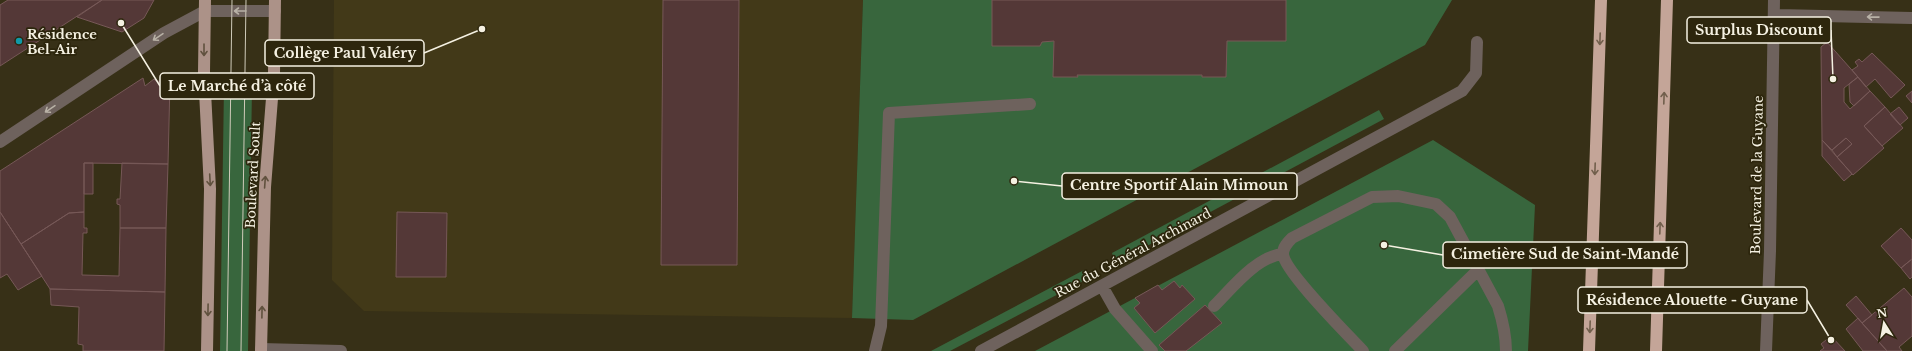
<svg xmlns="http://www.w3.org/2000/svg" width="1912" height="351" viewBox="0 0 1912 351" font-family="'Libre Baskerville',serif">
  <rect width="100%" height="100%" fill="#373017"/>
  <!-- built -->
  <path fill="#423918" d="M334,0H863L852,318L364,311L332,280Z"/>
  <!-- green -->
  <path fill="#38663d" d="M863,0H1452L1425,45L913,320L852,318Z
    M224,86L252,87L248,351H220Z
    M1379,110L1384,119L1117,262L1114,259L1112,253Z
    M1433,140L1535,205L1528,351H1035Z
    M1084,270L1089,273L1087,279L950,351H931Z"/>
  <!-- building -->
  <path fill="#543837" stroke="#765857" d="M8,0H102L0,66V5Z
    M102,0H154L144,18L122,32L77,17Z
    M663,0H739L737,265H661Z
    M992,0H1286V41H1227L1226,77H1202V75H1077L1078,77H1053L1054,41L1042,42L1040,46H992Z
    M1827,42L1858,77L1844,88V102L1850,109L1870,91L1885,107L1864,126L1884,148L1853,175L1837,157L1852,144L1846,138L1832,150L1822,140L1821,47Z
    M1872,53L1905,85L1891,98L1875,79L1866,87L1852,70L1858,66L1855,62L1859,59L1862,62Z
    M1858,77L1870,91L1854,106L1850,102L1849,84Z
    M143,78L145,86L154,79L156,81L170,82L168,164L84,163V212L69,213L21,244L0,212V171Z
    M1912,91V103L1906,96Z
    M1885,107L1903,128L1882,146L1864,126Z
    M1899,107L1908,118L1900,125L1890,114Z
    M1846,138L1852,144L1837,157L1832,150Z
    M1822,140L1852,174L1844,181L1822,156Z
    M84,163H93V194H84Z
    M122,163L168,164L166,228H120V205L117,204V199H120Z
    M0,212L42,276L18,290L7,274L0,278Z
    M84,212V228H87V233H83L82,275L119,276L120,228H166L165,292L50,289L21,244L69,213Z
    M397,212L447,213L446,277H396Z
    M1901,228L1912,240V259L1901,268L1881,246Z
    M1912,259V277L1910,279L1901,268Z
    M1174,281L1180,288L1182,285L1195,299L1155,333L1134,308L1140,303L1135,298L1158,285L1162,290Z
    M1904,288L1912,297V336L1899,347L1902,351H1887L1862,323Z
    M50,289L165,292L164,351H83V345L78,344L79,307L51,305Z
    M1856,296L1872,315L1862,323L1846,305Z
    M1205,305L1222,323L1186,351H1165L1159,345Z
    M1858,318L1862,323L1887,351H1863L1846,329Z
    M1831,336L1845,351H1820L1824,348L1821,344Z"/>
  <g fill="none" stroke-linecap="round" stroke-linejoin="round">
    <!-- minor -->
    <path stroke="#6e625d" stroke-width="12" d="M1774,15L1912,18
      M0,142L164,33L205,11H275
      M1102,286L1115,309L1152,351
      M1214,306C1232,288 1257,256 1283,254
      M261,349L341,351
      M875,351L881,326L889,113L1030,104
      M981,351L1462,91L1476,73L1477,42
      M1363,351C1348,335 1284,271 1283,254C1283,247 1288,242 1292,238L1372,197L1398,196L1436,204L1450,217L1498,306C1503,322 1506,335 1506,351
      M1395,351L1478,270
      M1766,351L1770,251L1774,0"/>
    <!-- major -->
    <path stroke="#ac9288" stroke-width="12" d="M205,0L204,72L210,189L207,351
      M261,351L265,187L274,73L275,0"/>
    <!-- highway -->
    <path stroke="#c4a598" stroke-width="12" d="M1589,351L1601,0
      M1656,351L1667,0"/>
    <!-- tram -->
    <path stroke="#d0cbba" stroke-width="1" d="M227,351L232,0
      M241,351L246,0"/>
  </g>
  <!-- one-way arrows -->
  <defs><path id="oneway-shaft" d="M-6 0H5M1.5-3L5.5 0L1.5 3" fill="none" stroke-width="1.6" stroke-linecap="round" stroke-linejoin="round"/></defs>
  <g stroke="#b8b1a6">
    <use href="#oneway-shaft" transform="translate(240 11) rotate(-180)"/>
    <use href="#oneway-shaft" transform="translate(1873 17) rotate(-179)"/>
    <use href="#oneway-shaft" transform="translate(158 37) rotate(146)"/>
    <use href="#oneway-shaft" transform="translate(50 109) rotate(146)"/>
  </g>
  <g stroke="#715f4c">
    <use href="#oneway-shaft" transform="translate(1600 39) rotate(92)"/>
    <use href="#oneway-shaft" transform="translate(1664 98) rotate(-88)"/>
    <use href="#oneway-shaft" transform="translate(1595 169) rotate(92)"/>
    <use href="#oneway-shaft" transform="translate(1660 228) rotate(-88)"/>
    <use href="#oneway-shaft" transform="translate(1590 327) rotate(92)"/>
  </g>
  <g stroke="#60513e">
    <use href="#oneway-shaft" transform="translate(204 50) rotate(90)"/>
    <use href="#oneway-shaft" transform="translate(210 180) rotate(87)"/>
    <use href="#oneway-shaft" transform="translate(265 182) rotate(-86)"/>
    <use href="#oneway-shaft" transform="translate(208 310) rotate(91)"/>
    <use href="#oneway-shaft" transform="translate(262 312) rotate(-89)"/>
  </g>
  <!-- markers -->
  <circle fill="#0f9aa8" stroke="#2d260d" stroke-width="1.5" cx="19" cy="41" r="4"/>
  <g text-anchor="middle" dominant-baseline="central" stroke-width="3.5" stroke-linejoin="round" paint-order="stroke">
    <!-- poi labels -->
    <g font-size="13" font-weight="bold" fill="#f5f1e2" stroke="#2d260d" text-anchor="start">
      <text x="27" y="34">Résidence<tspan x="27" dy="15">Bel-Air</tspan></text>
    </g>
    <!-- street labels -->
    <g font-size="13" fill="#f5f1e2" stroke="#2d260d">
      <text transform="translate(253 175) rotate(-87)">Boulevard Soult</text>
      <text transform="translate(1757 175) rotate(-89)">Boulevard de la Guyane</text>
      <text transform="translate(1133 253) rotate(-28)">Rue du Général Archinard</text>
    </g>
  </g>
  <!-- callouts -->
  <path fill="none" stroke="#f5f1e2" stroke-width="1.5" d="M1833 79L1831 30M482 29L424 53M121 23L160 86M1014 181L1062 186M1384 245L1443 255M1831 340L1807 300"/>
  <g fill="#f5f1e2" stroke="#2d260d" stroke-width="1.5">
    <circle cx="1833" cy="79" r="4"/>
    <circle cx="482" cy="29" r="4"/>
    <circle cx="121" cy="23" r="4"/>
    <circle cx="1014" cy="181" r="4"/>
    <circle cx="1384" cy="245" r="4"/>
    <circle cx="1831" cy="340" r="4"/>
  </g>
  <g fill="#2d260d" stroke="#f5f1e2" stroke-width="1.5">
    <rect x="1687" y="17" width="144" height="26" rx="4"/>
    <rect x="265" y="40" width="159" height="26" rx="4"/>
    <rect x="160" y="73" width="154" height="26" rx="4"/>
    <rect x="1062" y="173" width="235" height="26" rx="4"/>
    <rect x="1443" y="242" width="244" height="26" rx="4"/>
    <rect x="1578" y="287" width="229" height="26" rx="4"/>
  </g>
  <g font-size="14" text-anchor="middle" font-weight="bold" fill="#f5f1e2">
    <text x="1759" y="35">Surplus Discount</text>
    <text x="345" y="58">Collège Paul Valéry</text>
    <text x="237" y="91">Le Marché d’à côté</text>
    <text x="1179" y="190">Centre Sportif Alain Mimoun</text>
    <text x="1565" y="259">Cimetière Sud de Saint-Mandé</text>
    <text x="1692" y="305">Résidence Alouette - Guyane</text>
  </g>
  <!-- north arrow -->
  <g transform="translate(1884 323) rotate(349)" stroke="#2d260d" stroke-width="3" paint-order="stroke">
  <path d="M0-3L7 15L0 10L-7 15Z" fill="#f5f1e2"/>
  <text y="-6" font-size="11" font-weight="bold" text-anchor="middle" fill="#f5f1e2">N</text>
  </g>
</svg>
